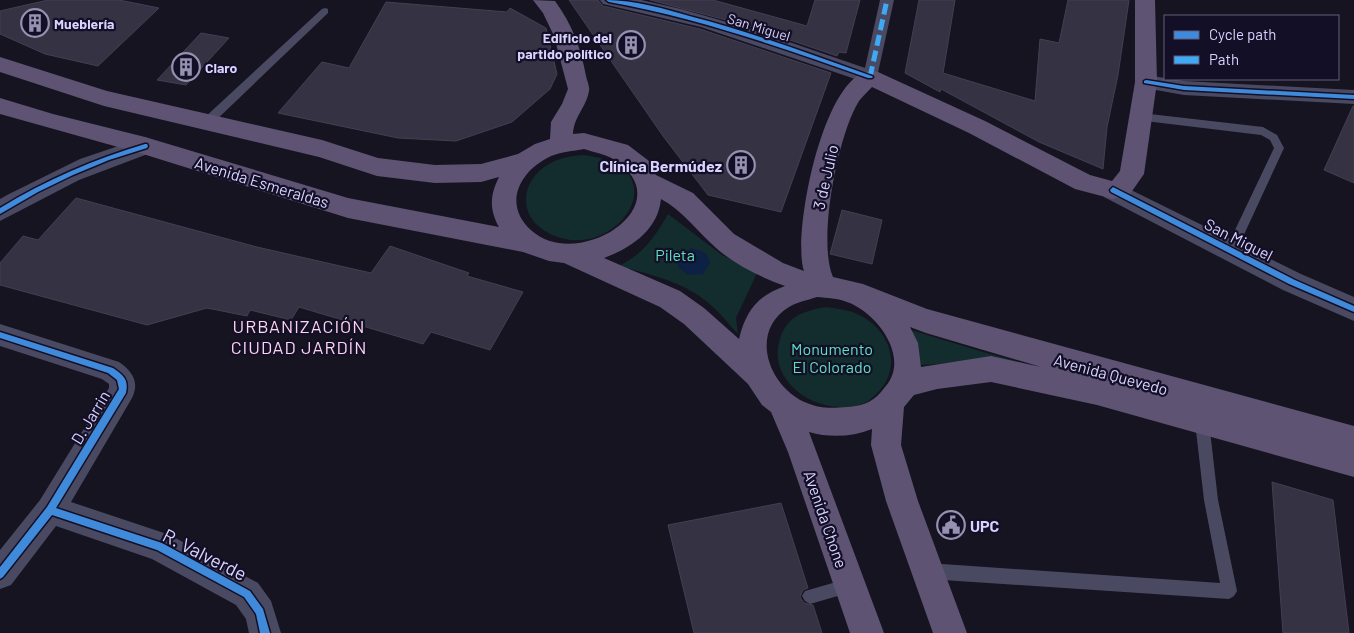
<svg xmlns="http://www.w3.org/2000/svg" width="1354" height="633" viewBox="0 0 1354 633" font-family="Barlow,sans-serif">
  <rect width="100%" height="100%" fill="#161421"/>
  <!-- green -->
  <path fill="#132c2d" d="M582,155C688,165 611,272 545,231C517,214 521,180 549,164C559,158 570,156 582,155Z
    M668,214L722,255L758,271L736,318L738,334C730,326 723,316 714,308C689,283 652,275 619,266C643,254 655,237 668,214Z
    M826,307C839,309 852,310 863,317C895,336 902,374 872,398C865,405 853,407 844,407C809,409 767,378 780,339C782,331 787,323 794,318C804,311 815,309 826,307Z
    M911,330L983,352L1354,454L988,361L921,365Z"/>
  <!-- water -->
  <path fill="#0d2144" d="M691,248C702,250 708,253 710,263L703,274L688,275L678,267L679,255Z"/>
  <!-- building -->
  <path fill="#343243" stroke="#433f54" d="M48,0H119L159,8L98,66L45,54L0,34V11Z
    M569,0H598L603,6L700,29L831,73L781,212L708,195L663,136Z
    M650,0H713L807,26L815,0H860L846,53L839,52L837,56L749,26Z
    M919,0H955L943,73L1035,101L1040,39L1059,43L1068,0H1129L1118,75L1107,127L1103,169L1039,142L941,89L940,92L905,73Z
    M386,2L507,12L510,8L546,28L557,74L550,89L512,122L456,141L398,138L278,113L322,62L349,68Z
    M201,33L229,38L186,85L157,80Z
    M1353,106H1354V183L1324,170Z
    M76,198L257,247L371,273L390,246L469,273L467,276L523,292L490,350L431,332L423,344L299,307L291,320L250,310L247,316L207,308L147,325L0,285V263L23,236L38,240Z
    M842,210L882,220L872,264L830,254Z
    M1272,482L1333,500L1349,633H1283Z
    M781,503L808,588L803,590L800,597L804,603L813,605L822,633H694L668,525Z"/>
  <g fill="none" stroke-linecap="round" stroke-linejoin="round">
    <!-- service -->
    <path fill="#4a4962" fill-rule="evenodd" d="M325,8L328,9V13L211,125H203V119L322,9Z
      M1141,113L1263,127L1277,135L1284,148L1235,254H1227L1225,251L1274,148L1270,140L1261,135L1137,120V114Z
      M1202,416L1207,418L1209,422L1218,500L1237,591L1234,596L1229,599L928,579L923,576L920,571L923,566L928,563L1220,583L1204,500L1195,422L1197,418Z
      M850,578L855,581L858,586L855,591L810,604L805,601L802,596L805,591Z"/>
    <!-- pedestrian -->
    <path fill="#4a4962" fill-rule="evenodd" d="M880,0H894L877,77L870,82L863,77Z"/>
    <!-- minor -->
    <path fill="#4a4962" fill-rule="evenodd" d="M600,0H641L681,9L748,28L877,72L880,77L877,82L870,84L701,27L603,4Z
      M1146,75L1184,81L1354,90V104L1184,95L1139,87L1136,82L1139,77Z
      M0,324L119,362C132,371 140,382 132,398L71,502L170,535L258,583L271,601L281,633H249L246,619L236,605L152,559L56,526L11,585L0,589V550L40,500L109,388V384L102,379L0,346Z"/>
    <!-- tertiary -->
    <path fill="#4a4962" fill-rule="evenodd" d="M145,137L153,140L157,146L153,152L79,180L0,221V199L9,194L80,159Z
      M1113,181L1301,274L1354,297V321L1283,290L1104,197L1101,190L1104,183Z"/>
    <!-- primary -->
    <path fill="#5e5373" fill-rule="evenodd" d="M533,0L555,1C572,24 581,48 586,76C587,81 590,87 589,91C586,108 574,116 573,134L584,133L628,145L649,161L656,175L693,193L734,234L783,263L804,271C791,235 826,57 878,72L985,121L1090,175L1112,181L1120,171L1135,82V0H1155L1157,82L1144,174L1130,194L1113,199L1075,189L969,133L872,87C868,91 863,96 859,101C838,134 817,241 833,277L863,284L927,309L1354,426V477L1097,405L991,382L937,389L914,395L904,407L901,445L918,501L967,633H933L886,501L871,445L872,429C852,437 830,438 809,432L884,633H850L788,452L771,412L762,405L748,384L684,324L660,307L564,263L549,261L523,252L348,218L143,154L0,114V98L53,114L145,137L348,198L499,227C489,209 490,195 499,177L481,182L435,183L377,176L319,157L104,106L0,72V57L107,91L322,140L378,158L435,165L481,164L518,154L535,144L550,139L551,122L562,104L568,89L554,36L543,13ZM584,149C593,152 605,154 613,159C685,204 579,272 532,231C502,205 519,171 551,156C561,152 573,151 584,149ZM661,199C683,211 697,231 715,247C735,265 760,277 785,286C757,296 746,311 739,339L704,308L680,291L604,258C631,248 658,230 661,199ZM817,297C827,298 838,298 847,302C874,311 906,351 890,380C888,384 884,388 881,392C872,403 861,406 847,407C832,408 821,409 807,403C769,388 748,332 789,307C797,302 808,300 817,297ZM910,327L926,333L1041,367L991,356L921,367L918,343Z"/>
    <!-- quiet -->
    <path stroke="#3fa9f5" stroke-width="5" stroke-dasharray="11 5" stroke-linecap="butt" d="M870,77L887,0"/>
    <defs>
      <path id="cycleway" d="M606,0C635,0 665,9 693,17C754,33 813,55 872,76L873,77L872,78H868C783,48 698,18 609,2Z
        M1146,80L1184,86L1354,95V99L1184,90L1144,83V81Z
        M145,144H147L148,146L147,148L109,160L73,175L38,192L0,214V208C46,180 94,159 145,144Z
        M1113,187L1295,280L1354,306V312L1289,284L1111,192L1110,190Z
        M0,332L113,368C123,375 129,379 126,393L56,508L162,543L250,591L263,609L270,633H260L256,614L244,597L157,550L52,515L3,577L0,579V567L47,507L119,389L117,380L108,373L0,338Z"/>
    </defs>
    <!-- cycleway casing -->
    <use href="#cycleway" stroke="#130f26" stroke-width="3"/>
    <!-- cycleway -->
    <use href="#cycleway" fill="#408adc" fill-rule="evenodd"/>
  </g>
  <!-- icons -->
  <defs>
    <symbol id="building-ring" viewBox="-11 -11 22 22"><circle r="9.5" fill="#130f26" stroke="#9591b1" stroke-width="1.5"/><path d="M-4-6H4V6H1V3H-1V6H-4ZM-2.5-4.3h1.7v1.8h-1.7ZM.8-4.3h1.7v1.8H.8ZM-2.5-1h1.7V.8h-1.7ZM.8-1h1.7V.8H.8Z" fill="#9591b1"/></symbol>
    <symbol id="civic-ring" viewBox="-11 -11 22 22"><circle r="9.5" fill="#130f26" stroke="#9591b1" stroke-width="1.5"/><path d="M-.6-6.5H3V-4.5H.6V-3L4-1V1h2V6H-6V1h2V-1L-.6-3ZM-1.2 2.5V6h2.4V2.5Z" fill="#9591b1"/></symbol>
  </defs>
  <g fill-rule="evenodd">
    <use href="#building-ring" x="19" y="7" width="32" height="32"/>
    <use href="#building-ring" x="615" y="29" width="32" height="32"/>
    <use href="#building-ring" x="170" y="51" width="32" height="32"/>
    <use href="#building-ring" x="725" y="149" width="32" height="32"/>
    <use href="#civic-ring" x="935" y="509" width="32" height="32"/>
  </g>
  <g text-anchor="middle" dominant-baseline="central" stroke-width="4.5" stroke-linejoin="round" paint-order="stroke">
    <!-- far-poi labels -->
    <g font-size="14" font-weight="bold" fill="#d9d4ff" stroke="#130f26" text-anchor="start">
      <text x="54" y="23">Mueblería</text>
      <text x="612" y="37" text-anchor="end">Edificio del<tspan x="612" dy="16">partido político</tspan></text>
      <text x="205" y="67">Claro</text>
    </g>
    <!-- far-street labels -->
    <g font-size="14" fill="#d9d4ff" stroke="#130f26">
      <text transform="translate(759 27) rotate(17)">San Miguel</text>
    </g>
    <!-- poi labels -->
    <g font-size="16" font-weight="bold" fill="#d9d4ff" stroke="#130f26" text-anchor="end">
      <text x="722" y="165">Clínica Bermúdez</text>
      <text x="970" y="525" text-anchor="start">UPC</text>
    </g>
    <!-- street labels -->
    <g font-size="16" fill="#d9d4ff" stroke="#130f26">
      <text transform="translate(825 177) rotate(-77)">3 de Julio</text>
      <text transform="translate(262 182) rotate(17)">Avenida Esmeraldas</text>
      <text transform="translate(1239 239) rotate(27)">San Miguel</text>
      <text transform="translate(1111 374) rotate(15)">Avenida Quevedo</text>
      <text transform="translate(90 417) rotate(-59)">D. Jarrin</text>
      <text transform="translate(826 519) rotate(71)">Avenida Chone</text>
    </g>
    <!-- park labels -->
    <g font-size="16" fill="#5fe0c0" stroke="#130f26">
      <text x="675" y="254">Pileta</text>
      <text x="832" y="348">Monumento<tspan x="832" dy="18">El Colorado</tspan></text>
    </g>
    <!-- neighbourhood labels -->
    <g font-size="18" letter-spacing="1" fill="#ffd6f0" stroke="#130f26">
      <text x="299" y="326">URBANIZACIÓN<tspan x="299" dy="21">CIUDAD JARDÍN</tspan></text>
    </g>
    <!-- near-street labels -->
    <g font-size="19" fill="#d9d4ff" stroke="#130f26">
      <text transform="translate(205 554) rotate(27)">R. Valverde</text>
    </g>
  </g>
  <!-- legend -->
  <rect x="1164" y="15" width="175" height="65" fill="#130f26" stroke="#625e7d"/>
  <rect x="1174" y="31" width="25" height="8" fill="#408adc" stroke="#625e7d"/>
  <text x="1209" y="40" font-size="15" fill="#d9d4ff">Cycle path</text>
  <rect x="1174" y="56" width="25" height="8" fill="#3fa9f5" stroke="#625e7d"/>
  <text x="1209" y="65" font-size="15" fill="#d9d4ff">Path</text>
</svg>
